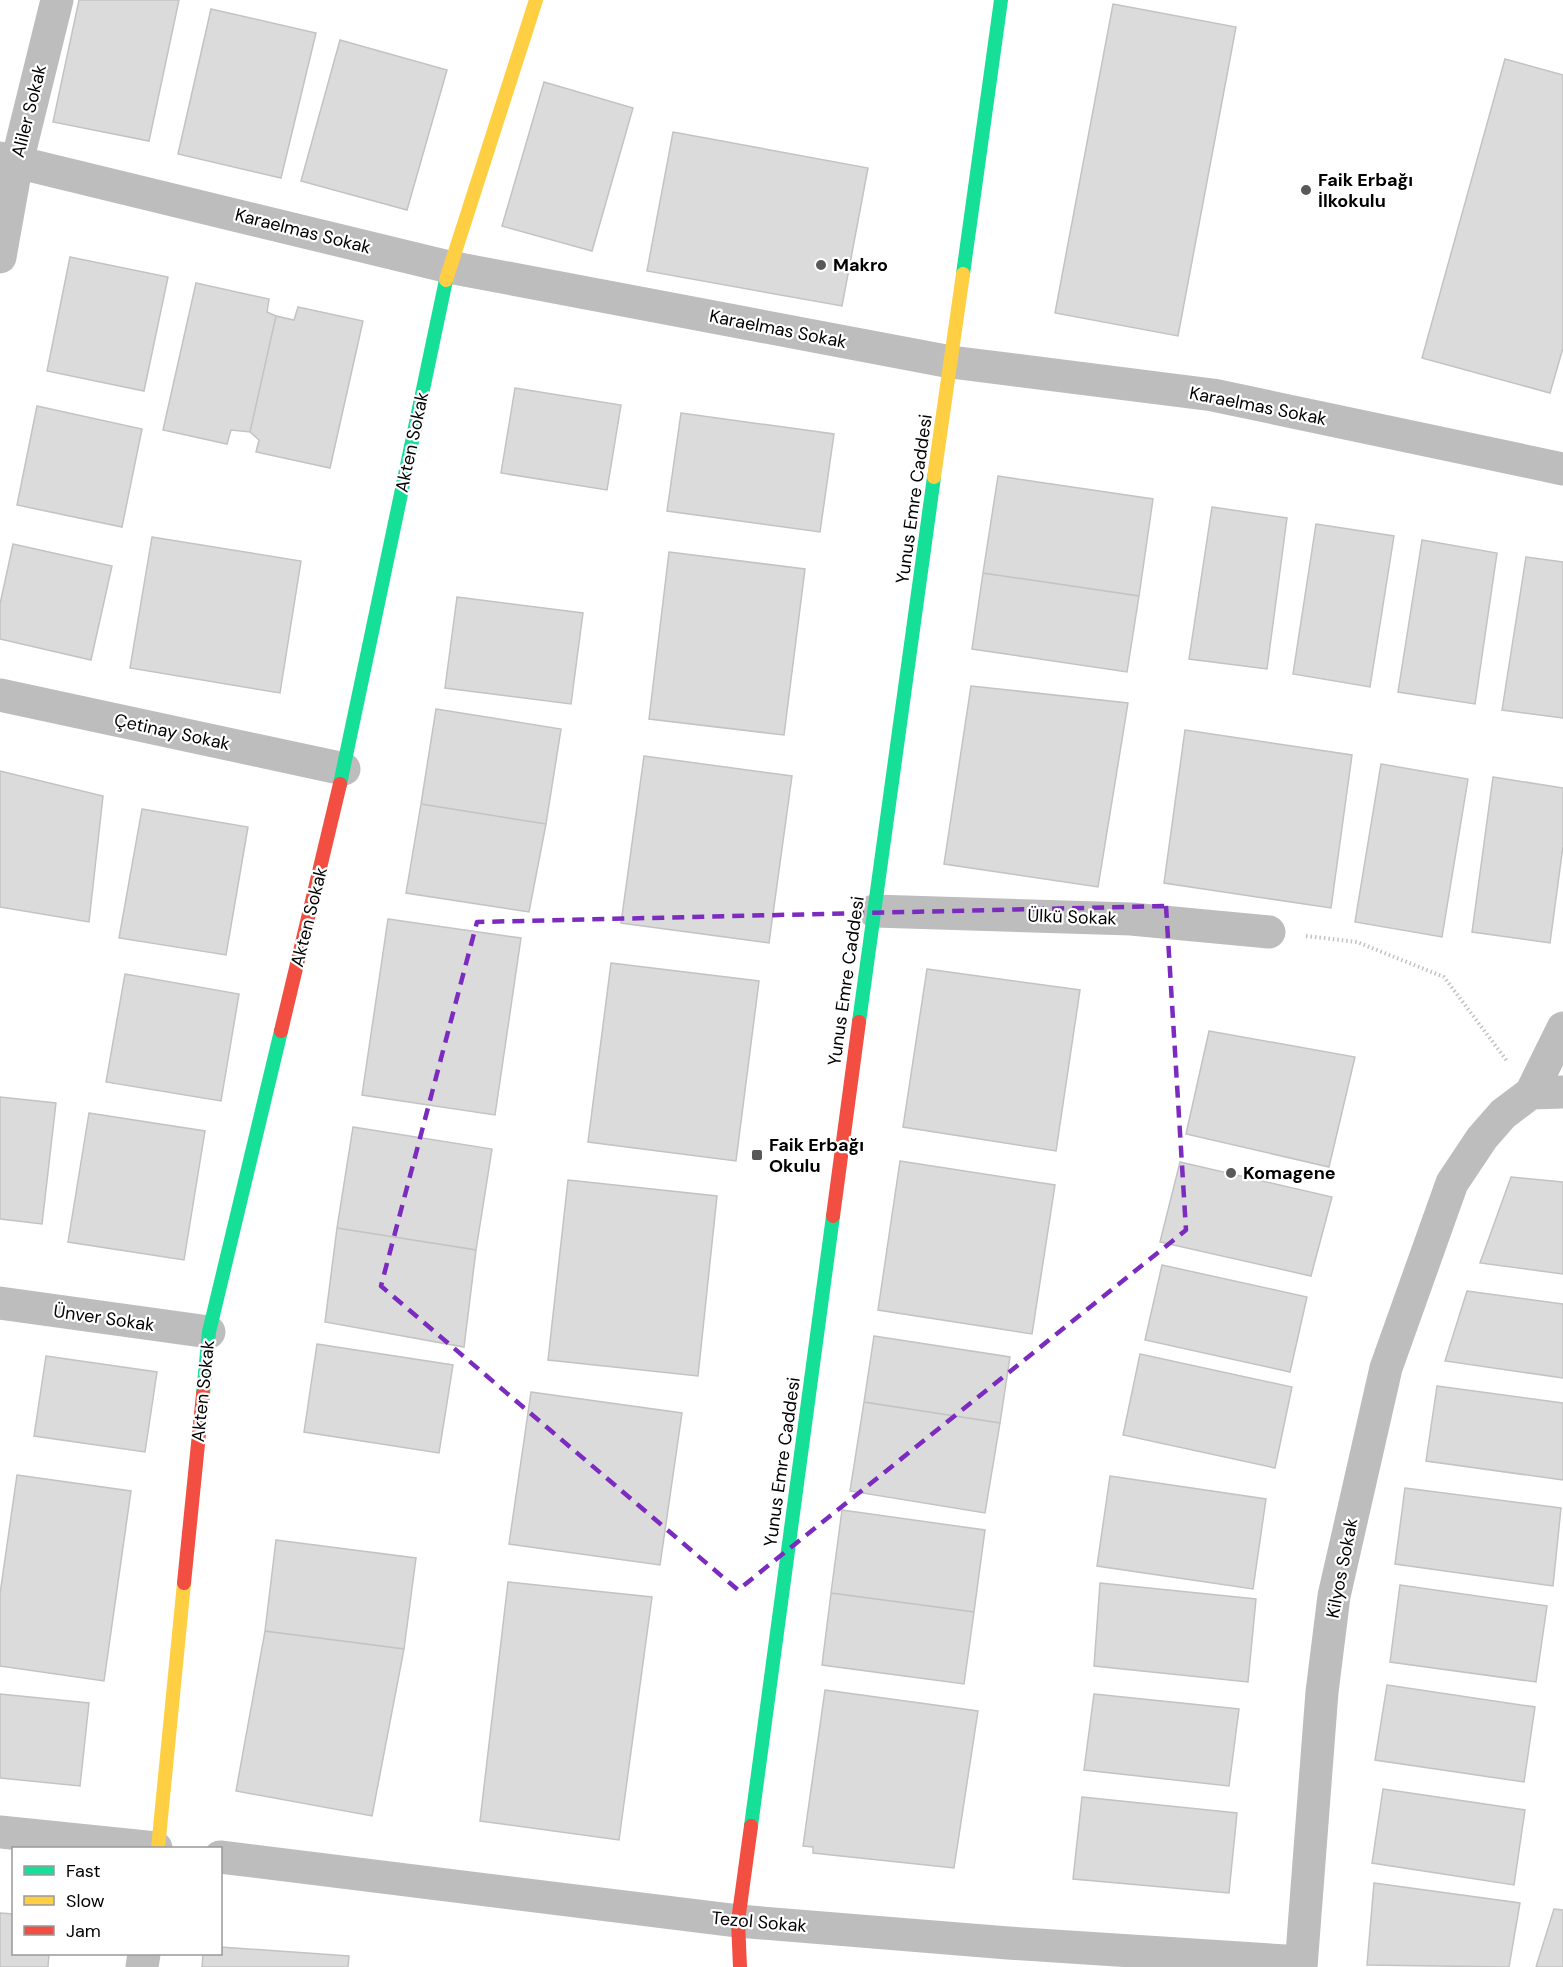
<svg xmlns="http://www.w3.org/2000/svg" width="1563" height="1967" viewBox="0 0 1563 1967" font-family="'DM Sans',sans-serif">
  <rect width="100%" height="100%" fill="#fff"/>
  <!-- building -->
  <path fill="#dbdbdb" stroke="#c3c3c3" stroke-width="1.5" d="M79,0H179L149,141L53,122Z
    M1113,4L1236,27L1178,336L1055,313Z
    M211,9L316,33L281,178L178,154Z
    M340,40L447,70L407,210L301,181Z
    M1505,59L1563,75V348L1550,393L1422,358Z
    M544,82L633,108L592,251L502,226Z
    M673,132L868,168L842,306L647,271Z
    M70,257L168,277L144,391L47,371Z
    M196,283L269,299L267,312L276,316L250,432L231,430L227,444L163,430Z
    M298,307L363,321L330,468L256,452L259,440L250,432L276,316L294,320Z
    M515,388L621,405L607,490L501,473Z
    M37,406L142,429L122,527L17,505Z
    M681,413L834,434L820,532L667,511Z
    M998,476L1153,499L1139,596L983,573Z
    M1212,507L1287,518L1267,669L1189,659Z
    M1316,524L1394,536L1370,687L1293,674Z
    M152,537L301,561L280,693L130,668Z
    M1422,540L1497,553L1475,704L1398,692Z
    M13,544L112,566L91,660L0,639V604Z
    M669,552L805,569L784,735L649,719Z
    M1526,557L1563,562V718L1502,710Z
    M983,573L1139,596L1127,672L972,649Z
    M457,597L583,613L571,704L445,688Z
    M971,686L1128,703L1098,887L944,864Z
    M436,709L561,729L546,824L421,804Z
    M1185,730L1352,755L1331,908L1164,883Z
    M644,756L792,776L769,943L621,923Z
    M1381,764L1468,779L1442,937L1355,922Z
    M0,771L103,796L89,922L0,907Z
    M1493,777L1563,788V846L1550,943L1472,932Z
    M421,804L546,824L529,912L406,893Z
    M142,809L248,827L226,955L119,938Z
    M388,919L521,938L495,1115L362,1095Z
    M611,963L759,981L736,1161L588,1142Z
    M927,969L1080,990L1056,1151L903,1127Z
    M125,974L239,994L221,1101L106,1082Z
    M1209,1031L1355,1057L1329,1167L1186,1134Z
    M0,1097L56,1103L42,1224L0,1219Z
    M89,1113L205,1131L184,1260L68,1242Z
    M353,1127L492,1149L476,1250L337,1228Z
    M900,1161L1055,1185L1032,1334L878,1310Z
    M1180,1162L1332,1197L1311,1276L1160,1242Z
    M1511,1177L1563,1182V1274L1480,1263Z
    M568,1180L717,1196L698,1376L548,1360Z
    M337,1228L476,1250L464,1347L325,1322Z
    M1162,1265L1307,1297L1290,1372L1145,1340Z
    M1467,1291L1563,1304V1378L1445,1361Z
    M874,1336L1010,1357L1000,1423L864,1402Z
    M317,1344L453,1365L439,1453L304,1432Z
    M1140,1354L1292,1387L1275,1468L1123,1435Z
    M46,1356L157,1372L145,1452L34,1436Z
    M1437,1386L1563,1403V1480L1426,1461Z
    M531,1392L682,1413L660,1565L509,1544Z
    M864,1402L1000,1423L985,1513L850,1491Z
    M17,1475L131,1491L104,1681L0,1666V1594Z
    M1110,1476L1266,1499L1253,1589L1097,1566Z
    M1405,1488L1561,1508L1553,1586L1395,1564Z
    M842,1510L985,1530L974,1612L831,1593Z
    M276,1540L416,1558L404,1649L265,1631Z
    M508,1582L652,1597L619,1840L480,1821Z
    M1100,1583L1256,1599L1248,1682L1094,1666Z
    M1400,1585L1547,1606L1536,1682L1390,1662Z
    M831,1593L974,1612L964,1684L822,1665Z
    M265,1631L404,1649L372,1816L236,1791Z
    M1387,1685L1535,1707L1524,1782L1375,1760Z
    M825,1690L978,1711L954,1868L813,1853V1847L803,1846Z
    M0,1694L89,1703L80,1786L0,1778Z
    M1094,1694L1239,1709L1229,1786L1084,1770Z
    M1383,1789L1525,1810L1514,1885L1372,1863Z
    M1082,1797L1237,1813L1229,1893L1073,1879Z
    M1374,1883L1520,1903L1509,1967L1367,1965Z
    M1554,1909L1563,1910V1967H1536Z
    M0,1913L14,1914V1954H49L48,1967H0Z
    M220,1947L349,1956L348,1967H202L203,1954H220Z"/>
  <g fill="none" stroke-linecap="round" stroke-linejoin="round">
    <!-- path -->
    <path stroke="#c2c2c2" stroke-width="4" stroke-dasharray="1.5 3" stroke-linecap="butt" d="M1306,936L1357,942L1444,977L1507,1061"/>
    <!-- street -->
    <path stroke="#bdbdbd" stroke-width="33" d="M0,158L449,267L951,362L1213,395L1563,469
      M0,257L17,162L57,0
      M0,695L344,769
      M874,911L1131,919L1269,932
      M1531,1093L1563,1028
      M0,1303L209,1332
      M0,1832L156,1848
      M220,1857L738,1921L1008,1943L1301,1962
      M142,1967L144,1954
      M1301,1967L1322,1692L1334,1596L1386,1368L1452,1183L1482,1138L1503,1114L1531,1093L1563,1092"/>
    <!-- fast -->
    <path stroke="#16e098" stroke-width="14" d="M963,274L1001,0
      M340,784L446,280
      M859,1022L934,477
      M203,1394L209,1332L281,1031
      M751,1826L833,1216"/>
    <!-- slow -->
    <path stroke="#ffcf43" stroke-width="14" d="M446,280L536,0
      M934,477L963,274
      M158,1848L184,1583"/>
    <!-- jam -->
    <path stroke="#f24e42" stroke-width="14" d="M281,1031L340,784
      M833,1216L859,1022
      M184,1583L203,1394
      M740,1967L738,1921L751,1826"/>
  </g>
  <!-- marked area -->
  <path fill="none" stroke="#7b2cbf" stroke-width="4.5" stroke-dasharray="12 8" stroke-linejoin="round" d="M1166,906L1186,1230L738,1590L381,1286L477,922Z"/>
  <!-- markers -->
  <g fill="#595959" stroke="#fff" stroke-width="2">
    <circle cx="1306" cy="190" r="6"/>
    <circle cx="821" cy="265" r="6"/>
    <rect x="751" y="1149" width="12" height="12" rx="3"/>
    <circle cx="1231" cy="1173" r="6"/>
  </g>
  <g text-anchor="middle" dominant-baseline="central" stroke-width="4.5" stroke-linejoin="round" paint-order="stroke">
    <!-- street labels -->
    <g font-size="18" fill="#000" stroke="#fff">
      <text transform="translate(29 111) rotate(-76)">Aliler Sokak</text>
      <text transform="translate(303 231) rotate(14)">Karaelmas Sokak</text>
      <text transform="translate(778 329) rotate(11)">Karaelmas Sokak</text>
      <text transform="translate(1258 406) rotate(11)">Karaelmas Sokak</text>
      <text transform="translate(412 442) rotate(-78)">Akten Sokak</text>
      <text transform="translate(914 499) rotate(-82)">Yunus Emre Caddesi</text>
      <text transform="translate(172 732) rotate(12)">Çetinay Sokak</text>
      <text transform="translate(309 917) rotate(-76)">Akten Sokak</text>
      <text transform="translate(1072 917) rotate(2)">Ülkü Sokak</text>
      <text transform="translate(846 981) rotate(-82)">Yunus Emre Caddesi</text>
      <text transform="translate(104 1318) rotate(8)">Ünver Sokak</text>
      <text transform="translate(203 1391) rotate(-84)">Akten Sokak</text>
      <text transform="translate(782 1462) rotate(-82)">Yunus Emre Caddesi</text>
      <text transform="translate(1342 1568) rotate(-79)">Kilyos Sokak</text>
      <text transform="translate(759 1922) rotate(5)">Tezol Sokak</text>
    </g>
    <!-- poi labels -->
    <g font-size="18" font-weight="bold" fill="#000" stroke="#fff" text-anchor="start">
      <text x="1318" y="180">Faik Erbağı<tspan x="1318" dy="21">İlkokulu</tspan></text>
      <text x="833" y="265">Makro</text>
      <text x="769" y="1145">Faik Erbağı<tspan x="769" dy="21">Okulu</tspan></text>
      <text x="1243" y="1173">Komagene</text>
    </g>
  </g>
  <!-- legend -->
  <rect x="12" y="1847" width="210" height="108" fill="#ffffff" stroke="#999999" stroke-width="1.5"/>
  <rect x="24" y="1866" width="30" height="9" fill="#16e098" stroke="#999999" stroke-width="1.5"/>
  <text x="66" y="1877" font-size="18" fill="#000000">Fast</text>
  <rect x="24" y="1896" width="30" height="9" fill="#ffcf43" stroke="#999999" stroke-width="1.5"/>
  <text x="66" y="1907" font-size="18" fill="#000000">Slow</text>
  <rect x="24" y="1926" width="30" height="9" fill="#f24e42" stroke="#999999" stroke-width="1.5"/>
  <text x="66" y="1937" font-size="18" fill="#000000">Jam</text>
</svg>
